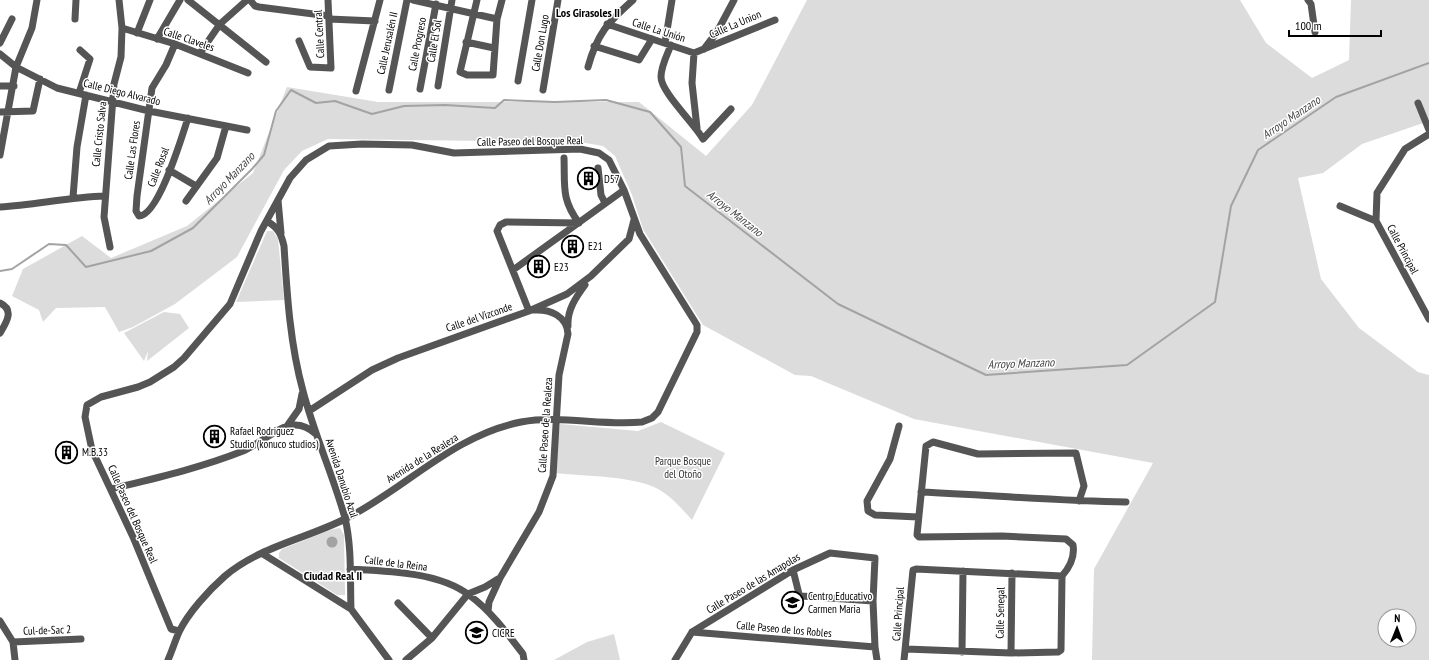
<svg xmlns="http://www.w3.org/2000/svg" width="1429" height="660" viewBox="0 0 1429 660" font-family="'PT Sans Narrow',sans-serif">
  <rect width="100%" height="100%" fill="#fff"/>
  <!-- green -->
  <path fill="#dcdcdc" fill-rule="evenodd" d="M807,0H1240L1266,43L1312,78L1349,60L1351,0H1429V121L1362,144L1323,173L1298,178L1321,279L1359,328L1418,372L1429,375V660H1092L1094,569L1153,463L914,419L811,376L795,375L703,325L643,229L632,195L615,156L603,146L580,142L328,139L302,151L284,170L237,257L175,304L133,327L119,332L105,307L56,308L43,322L39,310L12,296L23,269L82,236L111,258L187,226L253,173L287,87L378,102H639L706,156L752,105ZM1385,616H1409V640H1385Z
    M267,231H273L278,239L284,300L236,302Z
    M164,312L180,314L189,328L147,361L148,351L144,361L124,333Z
    M661,422L725,453L692,520C682,509 671,496 658,489C636,476 582,476 554,473L560,424L638,431Z
    M340,528L344,535L345,595H337L279,558V553L282,549L333,529Z
    M614,634L620,660H554L587,642Z"/>
  <!-- water -->
  <path fill="#a3a3a3" d="M326.5 542a5.5 5.5 0 1 1 11 0a5.5 5.5 0 1 1-11 0Z"/>
  <g fill="none" stroke-linecap="round" stroke-linejoin="round">
    <!-- stream -->
    <path stroke="#a3a3a3" stroke-width="2" d="M0,271L12,269L49,244L66,245L86,267L151,251L193,228L252,169L264,155L276,111L291,90L316,103L335,101L372,114L404,106L445,105L495,108L504,100L555,102L606,100L650,112L681,147L685,186L838,304L986,375L1127,365L1215,302L1231,206L1258,150L1336,97L1429,63"/>
    <!-- minor -->
    <path stroke="#555" stroke-width="7" d="M188,0L266,62
      M250,0L255,6L259,7L329,16
      M413,0L497,19
      M477,0L460,72L467,75H493L497,19L502,0
      M1308,0L1311,4L1315,32
      M75,19L76,0
      M329,19L375,21
      M607,24L694,53L775,20
      M122,28L175,44L248,73
      M137,33L150,0
      M157,39L180,0
      M299,41L310,67L331,68L328,0
      M466,42L494,48
      M0,43L12,19
      M665,43L672,0
      M175,44L166,65L152,88L137,196L136,211L139,216C159,215 182,136 188,118
      M671,45C667,55 661,66 661,77C661,92 694,123 703,139L731,109
      M594,46L639,60L652,39
      M704,49L717,32L734,0
      M200,53L220,24L247,0
      M694,53L692,83L697,128
      M0,54L16,67L57,88L149,111L247,130
      M588,67C597,34 608,22 633,0
      M518,81L532,0
      M0,86H14
      M438,86L452,0
      M420,89L436,4
      M389,90L407,0
      M543,90L558,0
      M356,91L380,0
      M79,93L90,59L80,50
      M1418,103L1429,130
      M0,112L33,111L40,79
      M1429,134L1405,149L1377,193L1376,221L1429,319
      M0,155L16,67L32,28L37,0
      M564,158C565,186 561,199 579,223
      M598,168L601,195L605,203
      M169,170L196,186
      M73,197L77,147L86,95
      M278,200L281,233
      M186,201L217,158L226,126
      M1340,206L1376,221
      M0,207C35,205 69,197 105,196
      M267,221C278,228 281,233 284,246C287,294 290,344 303,391C314,434 333,475 345,518C352,547 350,580 351,609
      M110,247L104,217L114,84L121,57L122,28L119,0
      M513,270L624,190
      M0,303C15,310 6,323 0,333
      M529,311L497,231L500,225L506,222L579,223
      M568,326C567,310 576,297 585,285
      M309,411L372,370L398,358L529,311L567,294L591,276L629,239L634,220
      M287,426L299,409L302,394
      M899,426L890,459L867,501L868,511L875,515L918,517
      M111,489C156,478 200,468 243,451C257,445 276,429 288,426C298,423 308,427 316,434
      M921,492C990,495 1058,501 1126,502
      M263,554L351,609L389,660
      M350,569C387,571 439,572 469,595C490,610 507,633 523,654L524,660
      M793,570L799,594L801,596L873,601
      M398,603L432,638
      M488,611L489,602L500,578L539,512L553,476L559,375L568,334C567,316 550,309 534,310
      M0,621L13,642L15,660
      M692,632L875,647
      M13,642L81,639
      M906,649L1011,653L1058,652L1061,650L1062,576C1070,567 1075,557 1073,545L1066,539L1002,536L919,537L917,535L926,446L933,442L978,454L1076,453L1084,486L1079,501
      M962,652L963,571
      M1011,653L1012,573
      M168,660C172,651 175,641 179,632C188,613 209,590 225,576C259,547 305,539 345,519C404,490 453,435 521,422C561,415 602,426 642,422L652,418L658,412L697,332V325L640,234L624,190L609,160L599,153L580,149L454,153L412,145L362,144L329,146L306,160L290,178L261,231L230,304L184,358L174,367L150,382L138,387L101,397L87,405L85,417L92,450L133,537L171,629L179,631
      M406,660L432,638L468,594L485,587L498,579
      M675,660L692,632L793,570L830,553L875,558L873,601L875,647L877,660
      M904,660L913,570L916,569L1062,576"/>
  </g>
  <!-- icons -->
  <defs>
    <symbol id="building-ring" viewBox="-11 -11 22 22"><circle r="9.5" fill="#fff" stroke="#000" stroke-width="1.5"/><path d="M-4-6H4V6H1V3H-1V6H-4ZM-2.5-4.3h1.7v1.8h-1.7ZM.8-4.3h1.7v1.8H.8ZM-2.5-1h1.7V.8h-1.7ZM.8-1h1.7V.8H.8Z" fill="#000"/></symbol>
    <symbol id="school-ring" viewBox="-11 -11 22 22"><circle r="9.5" fill="#fff" stroke="#000" stroke-width="1.5"/><path d="M0-5L7-2L0 1L-7-2ZM-4 1L0 2.5L4 1V4Q0 6-4 4Z" fill="#000"/></symbol>
  </defs>
  <g fill-rule="evenodd">
    <use href="#building-ring" x="576" y="166" width="25" height="25"/>
    <use href="#building-ring" x="560" y="234" width="25" height="25"/>
    <use href="#building-ring" x="526" y="254" width="25" height="25"/>
    <use href="#building-ring" x="202" y="424" width="25" height="25"/>
    <use href="#building-ring" x="54" y="440" width="25" height="25"/>
    <use href="#school-ring" x="780" y="590" width="25" height="25"/>
    <use href="#school-ring" x="464" y="620" width="25" height="25"/>
  </g>
  <g text-anchor="middle" dominant-baseline="central" stroke-width="3" stroke-linejoin="round" paint-order="stroke">
    <!-- street labels -->
    <g font-size="11" fill="#000" stroke="#fff">
      <text transform="translate(735 24) rotate(-23)">Calle La Union</text>
      <text transform="translate(659 30) rotate(18)">Calle La Unión</text>
      <text transform="translate(319 34) rotate(-93)">Calle Central</text>
      <text transform="translate(189 39) rotate(19)">Calle Claveles</text>
      <text transform="translate(434 41) rotate(-81)">Calle El Sol</text>
      <text transform="translate(387 43) rotate(-78)">Calle Jerusalén II</text>
      <text transform="translate(540 43) rotate(-80)">Calle Don Lugo</text>
      <text transform="translate(417 44) rotate(-79)">Calle Progreso</text>
      <text transform="translate(122 92) rotate(14)">Calle Diego Alvarado</text>
      <text transform="translate(99 134) rotate(-84)">Calle Cristo Salva</text>
      <text transform="translate(530 141) rotate(-1)">Calle Paseo del Bosque Real</text>
      <text transform="translate(132 150) rotate(-82)">Calle Las Flores</text>
      <text transform="translate(158 167) rotate(-69)">Calle Rosal</text>
      <text transform="translate(1403 249) rotate(62)">Calle Principal</text>
      <text transform="translate(479 317) rotate(-19)">Calle del Vizconde</text>
      <text transform="translate(545 425) rotate(-86)">Calle Paseo de la Realeza</text>
      <text transform="translate(422 458) rotate(-32)">Avenida de la Realeza</text>
      <text transform="translate(342 478) rotate(72)">Avenida Danubio Azul</text>
      <text transform="translate(133 514) rotate(66)">Calle Paseo del Bosque Real</text>
      <text transform="translate(396 563) rotate(7)">Calle de la Reina</text>
      <text transform="translate(753 583) rotate(-31)">Calle Paseo de las Amapolas</text>
      <text transform="translate(1000 613) rotate(-89)">Calle Senegal</text>
      <text transform="translate(898 614) rotate(-86)">Calle Principal</text>
      <text transform="translate(784 629) rotate(5)">Calle Paseo de los Robles</text>
      <text transform="translate(47 630) rotate(-2)">Cul-de-Sac 2</text>
    </g>
    <!-- poi labels -->
    <g font-size="11" fill="#000" stroke="#fff" text-anchor="start">
      <text x="604" y="179">D57</text>
      <text x="588" y="246">E21</text>
      <text x="554" y="267">E23</text>
      <text x="230" y="431">Rafael Rodriguez<tspan x="230" dy="13">Studio (konuco studios)</tspan></text>
      <text x="82" y="452">M.B.33</text>
      <text x="808" y="596">Centro Educativo<tspan x="808" dy="13">Carmen Maria</tspan></text>
      <text x="492" y="633">CICRE</text>
    </g>
    <!-- park labels -->
    <g font-size="11" fill="#333" stroke="#fff">
      <text x="683" y="461">Parque Bosque<tspan x="683" dy="13">del Otoño</tspan></text>
    </g>
    <!-- neighbourhood labels -->
    <g font-size="12" font-weight="bold" fill="#000" stroke="#fff">
      <text x="588" y="12">Los Girasoles II</text>
      <text x="333" y="575">Ciudad Real II</text>
    </g>
    <!-- water labels -->
    <g font-size="12" font-style="italic" fill="#444" stroke="#fff">
      <text transform="translate(1291 117) rotate(-34)">Arroyo Manzano</text>
      <text transform="translate(229 178) rotate(-46)">Arroyo Manzano</text>
      <text transform="translate(735 213) rotate(38)">Arroyo Manzano</text>
      <text transform="translate(1021 363) rotate(-2)">Arroyo Manzano</text>
    </g>
  </g>
  <!-- north arrow -->
  <g transform="translate(1397 628) rotate(1)"><circle r="19" fill="#ffffff" stroke="#999999"/>
  <path d="M0-3L7 15L0 10L-7 15Z" fill="#000000"/>
  <text y="-6" font-size="11" font-weight="bold" text-anchor="middle" fill="#000000">N</text>
  </g>
  <!-- scale -->
  <path d="M1289 30v6h92v-6" fill="none" stroke="#000000" stroke-width="2"/>
  <text x="1295" y="30" font-size="12" fill="#000000" stroke="#ffffff" stroke-width="3" paint-order="stroke">100 m</text>
</svg>
